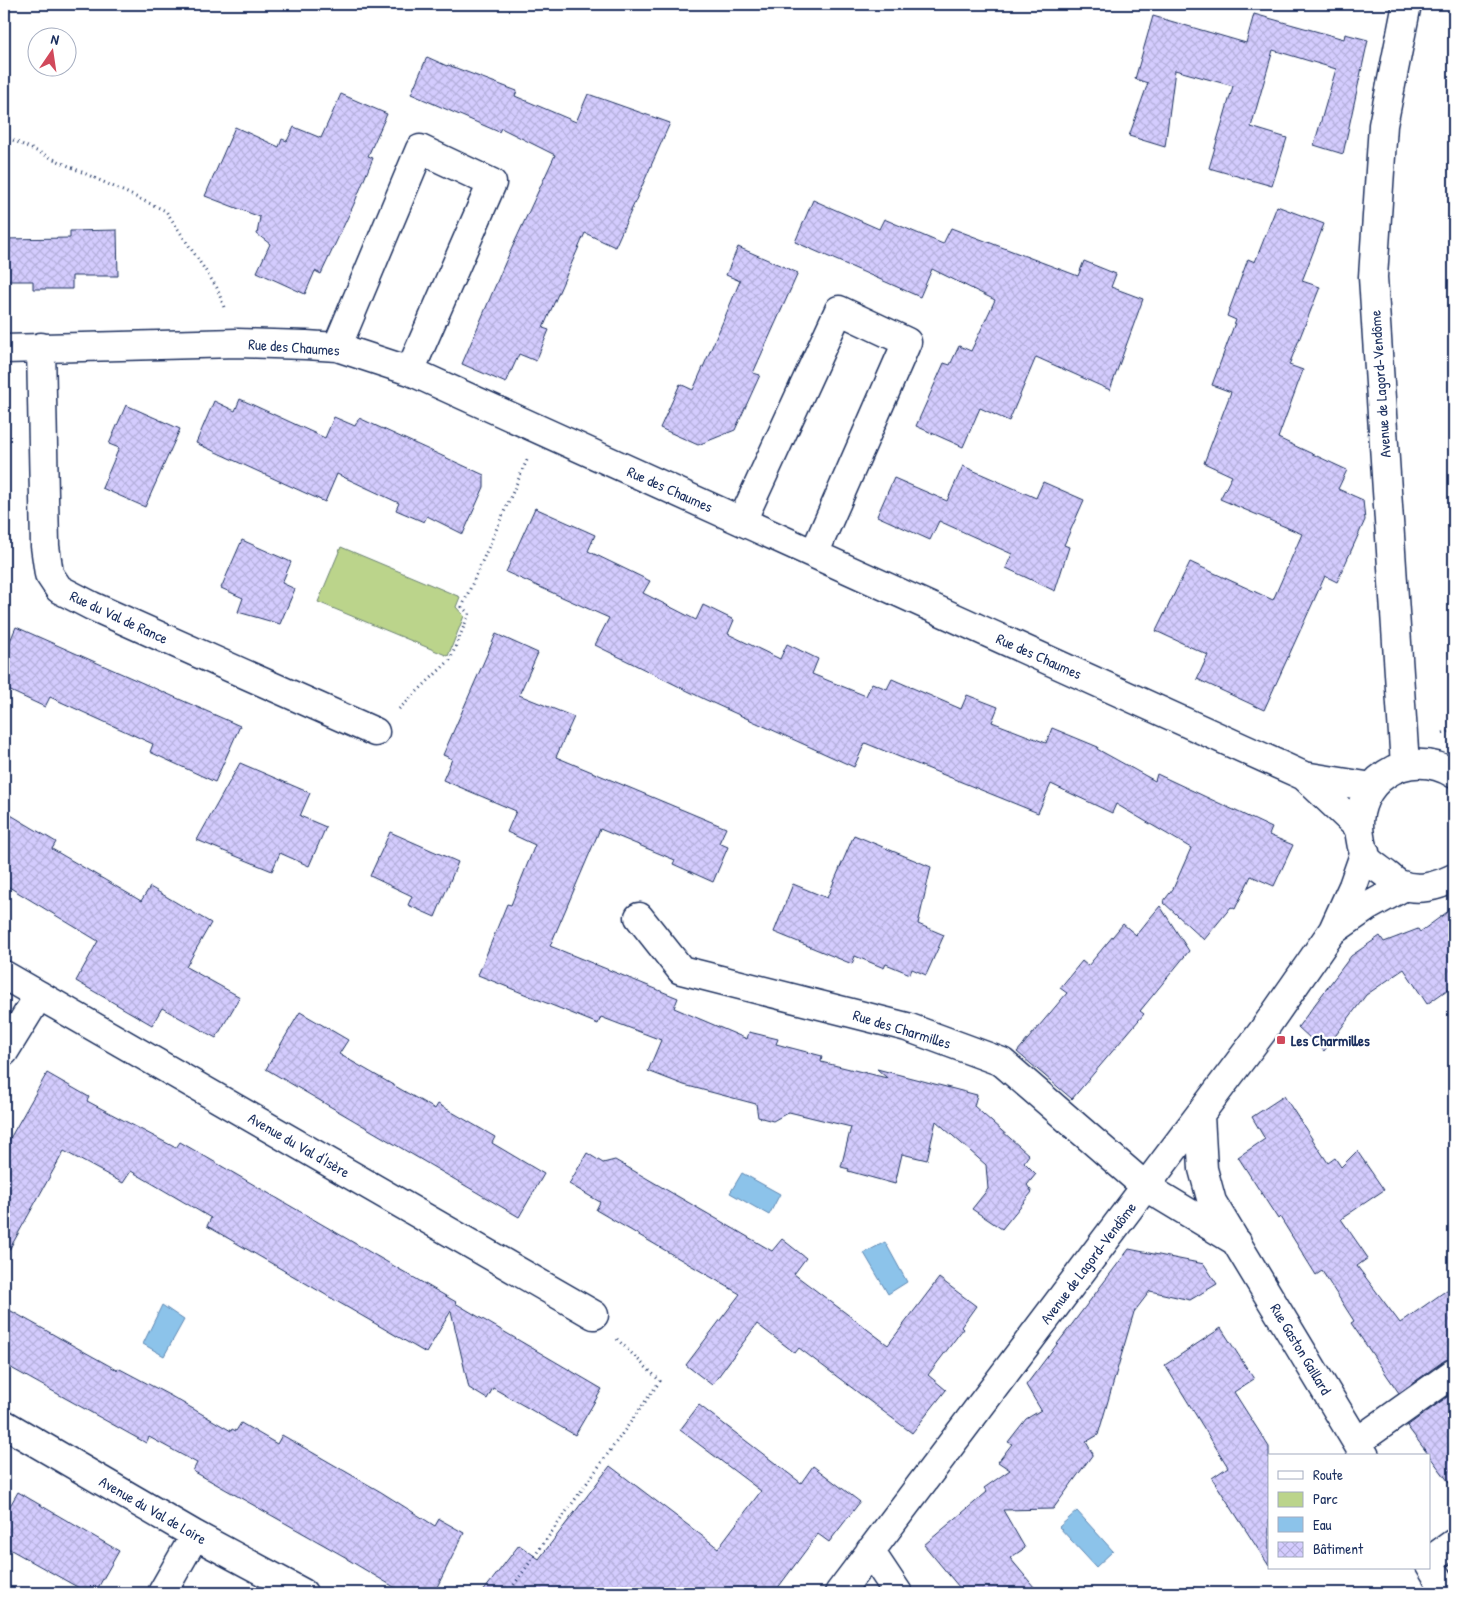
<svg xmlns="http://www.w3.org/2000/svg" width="1458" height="1597" viewBox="0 0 1458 1597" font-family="'Patrick Hand',sans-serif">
  <defs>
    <pattern id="building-cross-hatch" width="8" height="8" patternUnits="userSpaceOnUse" patternTransform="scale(1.25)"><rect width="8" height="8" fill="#d4ccfe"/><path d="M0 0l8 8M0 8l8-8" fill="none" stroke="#b5b0dc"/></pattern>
  </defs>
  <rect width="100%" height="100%" fill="#fff"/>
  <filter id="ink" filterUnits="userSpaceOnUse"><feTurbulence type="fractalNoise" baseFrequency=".02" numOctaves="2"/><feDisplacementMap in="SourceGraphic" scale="10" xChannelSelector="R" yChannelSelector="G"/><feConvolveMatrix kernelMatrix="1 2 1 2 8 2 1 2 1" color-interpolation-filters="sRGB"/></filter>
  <g filter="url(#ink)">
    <!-- green -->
    <path fill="#bbd48b" stroke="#6b8274" d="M341,547L460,597L456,607L464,616L448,656L318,602Z"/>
    <!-- water -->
    <path fill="#8cc3ea" stroke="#5f88b2" d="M742,1173L780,1194L769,1215L730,1193Z
      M885,1242L907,1282L888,1294L864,1253Z
      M162,1305L184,1320L164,1356L143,1344Z
      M1077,1511L1113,1551L1096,1567L1059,1527Z"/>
    <!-- building -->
    <path fill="url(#building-cross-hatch)" stroke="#1b2f5e" d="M1254,14L1344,39L1345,34L1368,40L1343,154L1314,145L1336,69L1273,50L1251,127L1287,138L1272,186L1209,168L1233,86L1175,70L1165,147L1129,136L1148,83L1135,79L1153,16L1246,43Z
      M427,57L447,66L448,65L517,91L515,96L576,122L588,94L670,123L615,247L585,233L543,328L549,330L536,361L519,354L506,383L462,364L505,263L555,155L501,128L499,132L411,94Z
      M341,94L387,114L368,156L373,158L354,204L321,274L315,271L305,294L257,272L270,244L257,234L260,217L205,196L235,127L279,147L282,139L287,141L294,127L321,138Z
      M813,200L879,229L884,219L943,244L951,228L1078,276L1084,261L1116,274L1111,287L1143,299L1110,390L1036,357L1009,421L980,408L963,447L916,426L944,363L950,365L959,346L971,351L995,300L932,269L920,297L795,242Z
      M1277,206L1324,224L1302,281L1320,287L1289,365L1303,370L1278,438L1347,470L1338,489L1363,500L1365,520L1337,582L1325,576L1264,710L1197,679L1208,655L1156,631L1190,562L1273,600L1302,534L1220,499L1232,476L1204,463L1231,392L1212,385L1236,320L1227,316L1248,259L1255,262Z
      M117,230L118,276H72V289H33V281H4V239L70,238V231Z
      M738,247L798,273L753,373L760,375L735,430L698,445L660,428L680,384L693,390L719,331L740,281L726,275Z
      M240,399L325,438L334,417L355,426L359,418L484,475V487L463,534L427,516L424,522L396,510L399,503L337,474L325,502L196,443L214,401L235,411Z
      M126,405L180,429L145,507L102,488L119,448L109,444Z
      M963,466L1036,498L1043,482L1084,500L1064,545L1069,547L1055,591L1006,568L1012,554L939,521L930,540L877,516L894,478L947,501Z
      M535,508L595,535L588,551L650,581L643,593L696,620L703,605L734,620L728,634L780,659L787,644L818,659L812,674L866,696L872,683L887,689L892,679L961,709L967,695L998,707L992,722L1046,743L1052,728L1098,747L1097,749L1155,781L1157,774L1272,828L1269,835L1293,845L1274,886L1251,876L1235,909L1231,907L1204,940L1163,902L1173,889L1191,848L1116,804L1112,813L1051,784L1038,813L865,743L854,767L704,699L595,645L609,618L506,572Z
      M242,540L291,562L282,583L295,589L280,624L238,612L243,598L221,588Z
      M16,627L240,726L215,782L150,752L153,744L50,697L45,707L4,688V655Z
      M496,634L538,653L519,695L574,717L556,757L726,828L719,843L728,847L713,882L673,864L675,860L600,829L550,946L678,998L674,1008L747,1039L749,1032L778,1039L776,1044L822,1056L821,1062L887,1078L877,1069L977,1095L974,1106L1029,1155L1024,1162L1036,1174L1027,1185L1032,1192L1002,1229L972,1209L988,1189L986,1165L936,1121L927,1160L902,1154L895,1184L848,1171L849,1169L841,1167L851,1127L789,1112L773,1121L758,1117L756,1104L684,1085L648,1071L661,1040L601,1017L598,1024L478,975L507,904L511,905L535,845L507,832L516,811L443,780L452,759L443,755Z
      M240,763L310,793L300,816L326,827L309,866L280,853L272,871L197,840Z
      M4,811L56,842L52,849L141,901L150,887L211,923L186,967L240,997L216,1038L162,1008L152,1025L76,981L98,941L4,884Z
      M390,832L458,862L435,917L408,905L412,896L370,876Z
      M854,835L931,867L918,924L944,935L926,975L912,969L910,974L886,964L884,968L855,956L852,964L774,932L793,884L827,898Z
      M1160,906L1189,951L1140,1011L1144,1014L1072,1099L1017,1052L1067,993L1060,988L1082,961L1088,966L1123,924L1136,935Z
      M1454,907V985L1427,1004L1404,969L1366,995L1324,1051L1298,1027L1351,956L1380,936L1384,942L1418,929L1420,932Z
      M300,1012L348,1040L339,1054L435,1109L438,1104L495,1137L492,1143L544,1174L519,1217L266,1069Z
      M47,1073L89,1097L87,1101L176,1148L180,1142L456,1302L455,1303L602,1389L575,1435L493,1388L487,1399L469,1388L451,1311L426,1353L207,1226L211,1218L131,1171L123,1183L64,1151L4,1259V1149Z
      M1284,1096L1328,1163L1335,1158L1341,1167L1357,1151L1384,1190L1341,1219L1368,1258L1357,1266L1400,1323L1454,1285V1358L1445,1360L1399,1393L1351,1323L1354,1321L1322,1271L1316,1275L1280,1217L1278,1219L1238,1157L1265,1139L1252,1117Z
      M587,1153L603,1163L615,1160L772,1251L782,1239L806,1258L794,1274L888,1345L939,1278L976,1306L961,1327L963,1329L928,1375L946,1390L912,1433L799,1348L795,1353L757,1324L712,1385L686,1365L740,1294L596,1210L600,1202L569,1184Z
      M1129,1249L1204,1264L1217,1284L1190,1300L1150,1291L1134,1312L1098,1435L1086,1442L1093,1454L1053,1509L1003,1510L1025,1548L1010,1558L1039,1593H964L924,1545L987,1492L984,1488L1010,1470L998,1462L1012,1444L1008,1442L1026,1419L1041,1410L1026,1385Z
      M4,1307L117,1370L118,1368L171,1396L231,1431L232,1429L236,1431L241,1423L277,1444L282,1435L381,1492L435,1526L439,1519L464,1533L434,1593H404L347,1559V1558L193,1471L197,1463L149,1437L146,1443L4,1364Z
      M1221,1328L1254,1379L1234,1392L1269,1447V1566L1212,1478L1228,1467L1165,1365Z
      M1454,1392V1489L1407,1426Z
      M699,1405L801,1483L813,1466L860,1502L829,1542L818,1534L774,1593H482L519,1545L539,1559L610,1466L718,1548L761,1491L680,1430Z
      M18,1492L119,1551L95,1593H88L4,1546V1516Z"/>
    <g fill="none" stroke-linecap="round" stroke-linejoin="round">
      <defs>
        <path id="minor" d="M41,347L45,546L49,574L59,589L92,606L375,732
          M337,347L420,149L492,183L410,371
          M4,349L237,343L306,345L337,347L410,371L1304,776L1372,787
          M742,521L839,310L907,342L814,554
          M1405,765L1373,277L1383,125L1407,4
          M1454,774C1408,745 1351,782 1360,836C1361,844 1364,855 1369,861C1374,866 1382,871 1387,875C1391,878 1395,882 1399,884C1418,892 1437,886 1454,878
          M1304,776L1358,827
          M639,917L681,970L907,1027L1002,1062L1146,1187L1237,1242
          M1334,930L1367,907L1405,886
          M4,975L594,1315
          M4,1052L39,995
          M1200,1115L1203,1169L1212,1202L1365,1456
          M4,1424L195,1535L303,1593
          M1357,1442L1454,1373
          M870,1551L898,1593
          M1429,1561L1454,1543
          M1429,1563L1447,1593
          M162,1593L195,1535
          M839,1593L1262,1032L1333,930L1353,886L1365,852"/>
      </defs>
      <!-- minor casing -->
      <use href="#minor" stroke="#1b2f5e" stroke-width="31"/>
      <!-- path -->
      <path stroke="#1b2f5e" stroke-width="3" stroke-dasharray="1 4" stroke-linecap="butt" d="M4,136L166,211L217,288L225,310
        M399,709L450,660L469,614L462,607L527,460
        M1443,733L1454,730
        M508,1593L660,1381L617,1339"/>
      <!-- minor -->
      <use href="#minor" stroke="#fff" stroke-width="28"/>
    </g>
  </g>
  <!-- markers -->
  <rect fill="#d1495b" stroke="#fff" stroke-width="2" x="1276" y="1035" width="10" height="10" rx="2.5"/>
  <g text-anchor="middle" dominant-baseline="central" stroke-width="4.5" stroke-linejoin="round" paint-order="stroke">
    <!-- street labels -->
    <g font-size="15" fill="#1b2f5e" stroke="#fff">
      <text transform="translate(294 347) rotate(4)">Rue des Chaumes</text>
      <text transform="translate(1380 384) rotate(-94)">Avenue de Lagord-Vendôme</text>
      <text transform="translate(670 489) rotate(24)">Rue des Chaumes</text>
      <text transform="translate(119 617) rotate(25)">Rue du Val de Rance</text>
      <text transform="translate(1039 656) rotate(24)">Rue des Chaumes</text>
      <text transform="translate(902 1029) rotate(17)">Rue des Charmilles</text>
      <text transform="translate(299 1145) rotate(30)">Avenue du Val d'Isère</text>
      <text transform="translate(1088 1263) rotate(-53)">Avenue de Lagord-Vendôme</text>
      <text transform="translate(1301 1349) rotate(59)">Rue Gaston Gaillard</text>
      <text transform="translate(153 1510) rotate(30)">Avenue du Val de Loire</text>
    </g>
    <!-- poi labels -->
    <g font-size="15" font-weight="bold" fill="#1b2f5e" stroke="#fff" text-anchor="start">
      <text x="1291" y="1040">Les Charmilles</text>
    </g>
  </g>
  <!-- margin -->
  <rect width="1458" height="1597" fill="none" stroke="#fff" stroke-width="20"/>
  <rect x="10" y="10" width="1438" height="1577" fill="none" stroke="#1b2f5e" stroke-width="2" filter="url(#ink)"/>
  <!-- legend -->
  <rect x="1268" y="1454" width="162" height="115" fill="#ffffff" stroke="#a4acbf"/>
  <rect x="1278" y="1471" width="25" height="8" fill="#ffffff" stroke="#a4acbf"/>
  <text x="1313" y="1480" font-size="15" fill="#1b2f5e">Route</text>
  <rect x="1278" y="1492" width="25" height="15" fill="#bbd48b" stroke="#a4acbf"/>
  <text x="1313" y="1504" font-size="15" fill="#1b2f5e">Parc</text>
  <rect x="1278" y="1517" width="25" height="15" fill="#8cc3ea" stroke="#a4acbf"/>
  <text x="1313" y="1530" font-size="15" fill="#1b2f5e">Eau</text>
  <rect x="1278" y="1542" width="25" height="15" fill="url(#building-cross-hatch)" stroke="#a4acbf"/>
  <text x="1313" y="1554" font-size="15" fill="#1b2f5e">Bâtiment</text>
  <!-- north arrow -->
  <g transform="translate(52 52) rotate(13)"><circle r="24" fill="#ffffff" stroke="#a4acbf"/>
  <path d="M0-4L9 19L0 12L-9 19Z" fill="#d1495b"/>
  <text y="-8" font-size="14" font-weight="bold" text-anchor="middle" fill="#1b2f5e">N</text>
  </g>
</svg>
